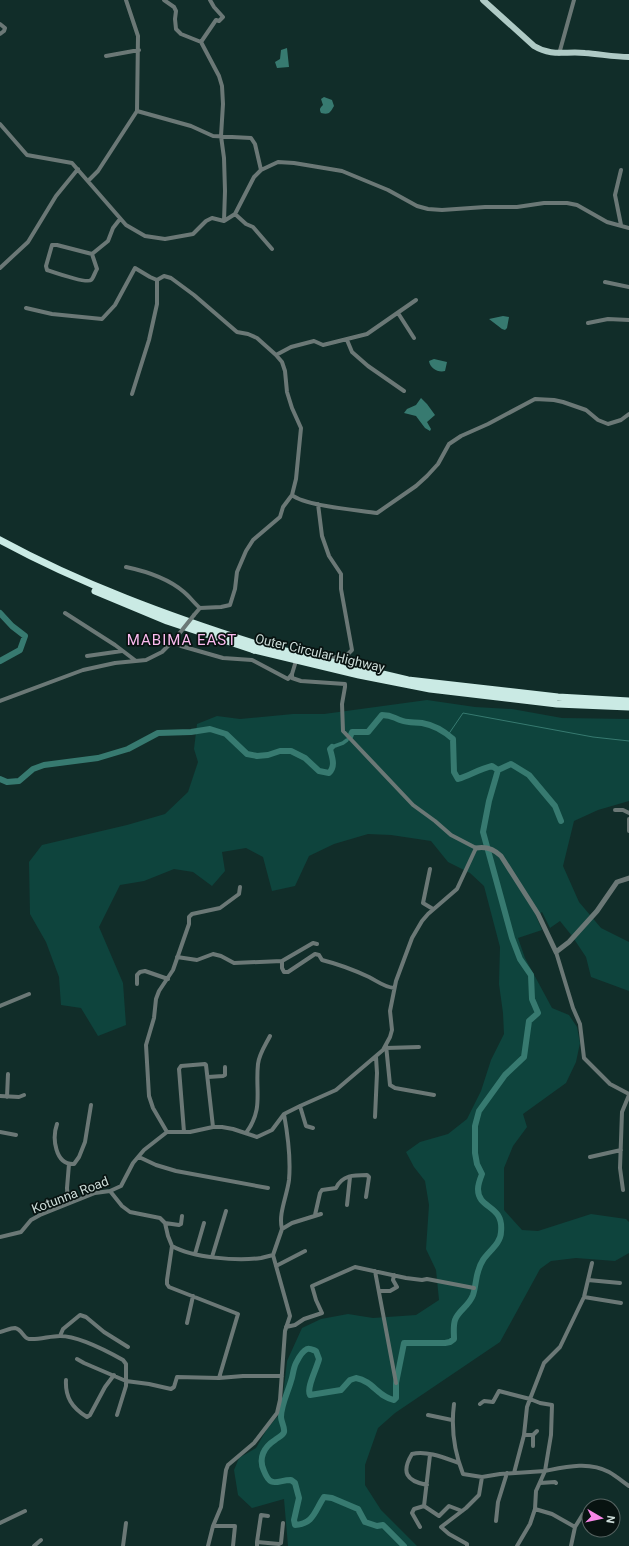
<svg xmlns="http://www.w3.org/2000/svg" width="629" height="1546" viewBox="0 0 629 1546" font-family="Roboto,sans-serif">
  <rect width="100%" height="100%" fill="#112d29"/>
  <!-- green -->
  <path fill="#0e443d" d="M427,700L475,707L512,709L562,718L629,719V801L598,810L574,821L563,866L579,902L601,928L629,942V991L591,977L586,957L572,936L560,921L550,928L542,912L536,916L542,930L518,938L525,958L552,1008L569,1015L577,1027L580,1043L576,1062L566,1083L523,1114L527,1127L513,1146L504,1168V1210L522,1230L538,1231L591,1214L626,1219L629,1222V1253L615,1261L576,1258L551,1261L540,1269L500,1342L395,1413L378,1428L365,1465V1485L381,1510L417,1546H288L284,1499L252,1508L238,1495L234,1470L239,1458L256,1448L267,1429L278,1416L283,1396L287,1361L302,1328L321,1319L348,1314L373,1318L416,1315L439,1300L436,1270L426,1249L429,1205L425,1181L414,1167L406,1152L420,1142L448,1134L467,1119L481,1091L491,1060L504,1034L503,1013L499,984L500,947L484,886L470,873L448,862L431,841L391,835L368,834L334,844L309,856L295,886L272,891L263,857L246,848L222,852L225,871L212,886L193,872L174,869L144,881L120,885L99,927L123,983L126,1025L98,1036L81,1008L61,1005L59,977L46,942L30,914L29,862L42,845L127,825L165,814L188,792L198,762L194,749L197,724L217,716L240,719L293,714H324Z"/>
  <!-- water -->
  <path fill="#377a70" d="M287,48L289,67L277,68L275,62L280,59L281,50Z
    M324,97L332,100L334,106C330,113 329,115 321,113C319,109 320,108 323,105L321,99Z
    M503,316L509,317L507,328L505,330L502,329L489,319Z
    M434,359L447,362L445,371C438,373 430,368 429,361Z
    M421,398L427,404L435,415L427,422L431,429L430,431L425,428L416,416L404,413L407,409L416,405Z"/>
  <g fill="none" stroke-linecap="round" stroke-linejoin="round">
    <!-- stream -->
    <path stroke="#377a70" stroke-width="1" d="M448,735L463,713L593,737L629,741"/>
    <!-- canal -->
    <path stroke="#377a70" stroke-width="3.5" d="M332,747L343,743L347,740"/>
    <!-- river -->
    <path stroke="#377a70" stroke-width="6" d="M0,613L12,626L25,636L20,650L0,661
      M350,737L352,732H368L382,715C393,715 393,718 403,721C409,723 416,722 422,723C434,725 444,731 453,739L454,772L458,779C470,775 480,769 492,766L498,770L489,801L483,832L512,938L520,959L531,975L532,999L538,1013L529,1021L524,1057L505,1075L479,1111L475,1126V1153L477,1164L482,1174C480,1179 478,1184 478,1189C478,1210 504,1204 501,1232C501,1243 489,1251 483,1260C475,1272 477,1283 473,1295C469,1306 458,1311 455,1320C453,1326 454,1333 454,1339L450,1342L445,1343H404L396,1383V1398L394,1400C378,1397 373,1381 356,1378L350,1380L341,1390L310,1395C306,1388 317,1368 319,1359L316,1351C313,1350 310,1348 307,1349C302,1351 298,1359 296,1363C293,1369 293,1376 291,1381C288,1392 281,1405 281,1417C281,1422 285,1427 284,1432C283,1436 278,1437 275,1440C264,1447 258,1458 264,1471C271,1489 277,1480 291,1480L295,1483L299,1498L294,1520L295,1525C314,1524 315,1510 324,1497L332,1498L358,1509L365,1522L377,1526L383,1525L404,1546
      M498,770L511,764L529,775L555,806L561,821
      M0,779L7,782L19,781L33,769L44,765L98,758L128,749L158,733L191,732L210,729L226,734L247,754L257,756L268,755L280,751H291L305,758L319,771L329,773C336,766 332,757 330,749L332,747"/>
    <!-- minor -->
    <path stroke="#6b7876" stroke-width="4" d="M164,0L174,7L176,11L175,19L176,29L181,34L201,42L219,76L222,86L223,104L221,136L224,158L225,191L224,221
      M0,24L5,28L4,31L0,34
      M201,42L216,20L219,21L223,17L214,7L210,0
      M559,54L574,0
      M106,56L139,50
      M137,111L191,126L213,136L251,138L255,144L261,170
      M0,124L27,155L72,163L126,225L145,236L165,239L193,234L206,221L212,218L224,221L235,214L254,177L261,170L278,162L294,163L342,171L388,190L417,206L428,209L442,210L485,207H517L544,203H567L577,205L607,222L629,228
      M88,181L98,171L137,111L138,36L126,0
      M235,214L246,224L253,227L272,249
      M621,225L615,195L621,170
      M52,245H57L92,254L97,269C95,272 93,279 91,280C87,284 53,272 47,270L46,266Z
      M92,254L108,241L113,228L120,219
      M0,268L28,242L56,196L78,169
      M605,282L629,287
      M26,308L52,314L102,319L115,305L135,268L150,277L157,280
      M398,313L414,338
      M588,323L608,319L629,320
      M347,340L352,352L368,366L404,391
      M276,355L291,347L314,341L323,345L367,334L416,300
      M132,394L149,340L157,304V280L164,276L171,278L194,295L237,332L248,334L257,338L276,355L282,362L285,371L287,392L292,408L301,428L296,479L292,495L283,507L280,517L253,540L246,551L237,572L235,589L230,605L221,607L200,608L194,615
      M292,495C305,506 358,510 377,513L416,486L427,476L438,464L449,444L461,436L488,424L535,399L554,400L563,402L586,410L598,420L608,424L621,420L629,414
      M126,567C145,571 169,579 184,592C190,597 194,603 200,608
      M65,613L115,645L136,661
      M172,642L181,646L223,658L252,660L288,679L292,674L299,651L305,650L318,655L344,658L352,650L341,589V574L329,556L322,536L318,504
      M87,656L122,651
      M0,701L83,670L115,663L146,660L162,652L174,640
      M615,810H623L629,813
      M629,819V831
      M430,869L423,903L433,909
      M556,952L573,1008L580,1024L584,1058L610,1084L629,1094
      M177,957L197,960L213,954L221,956L234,963L282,961L313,943L317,944
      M282,961V968L284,972H288L315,954L319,955L322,960C338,964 354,970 369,977C377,981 384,987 394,988
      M137,984V975L140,972L145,971L168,979
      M0,1006L29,994
      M386,1045L390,1085L395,1088L434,1095
      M386,1048L419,1047
      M208,1077L223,1076L225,1075V1067
      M0,1096L19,1097L24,1095
      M7,1097L8,1074
      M300,1106L306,1126L313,1128
      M375,1117L377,1073L376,1057
      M57,1124C52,1138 55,1165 74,1164L79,1157L85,1142L91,1105
      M0,1132L16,1135
      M167,1132L153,1108L149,1096L146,1045L154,1018L156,999L159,991L173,970L189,924V917L192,914L220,908L239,894L240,887
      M184,1132L179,1069L181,1066L205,1064L206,1065L213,1127
      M246,1133C264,1109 255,1091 258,1064C259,1054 266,1044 270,1036
      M139,1157L156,1165L176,1171L268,1188
      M590,1157L621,1150
      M623,1190L620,1168L622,1112L629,1095
      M110,1191L122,1206L130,1212L160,1218L165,1223L179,1225L181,1224L182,1216
      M68,1203L67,1188L69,1164
      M347,1205L350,1177
      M315,1215L320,1193L322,1190L336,1188C342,1175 354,1175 367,1175L369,1177L366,1197
      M165,1223L168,1236L172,1246C193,1258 237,1261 261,1258C265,1257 269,1256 273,1255
      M282,1229L292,1223L321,1214
      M0,1237L21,1232L31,1220L40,1215L95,1193L110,1191L121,1186L133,1163L144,1150L167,1132H190L213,1127H222L233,1129L257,1137L272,1130L284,1114
      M172,1246L167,1280V1284L169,1287L238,1314L219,1378L243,1376H282
      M195,1254L204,1223
      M212,1257L226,1211
      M276,1266L305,1251
      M375,1271L396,1383
      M588,1280L620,1283
      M379,1291H390L397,1287L393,1280L394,1275
      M584,1297L621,1303
      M187,1323L193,1296
      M286,1327L295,1325L304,1319L322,1313L316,1300L312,1286L355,1267L406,1278L422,1280L427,1279L474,1288
      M0,1332C5,1331 10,1328 15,1328C22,1329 23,1338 29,1339C39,1340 50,1336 60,1336C79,1336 107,1351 123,1360L126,1364V1381L84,1363L77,1359
      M60,1336L63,1329L80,1315L86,1317L104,1332L128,1347
      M66,1380C65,1397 72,1408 87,1417L90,1415L105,1387L114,1375
      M454,1404C451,1427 454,1451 463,1474L482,1477L500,1474L545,1471L551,1435L552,1405L540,1403L530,1399L544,1363L560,1347L584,1297L592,1263
      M480,1404L484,1401L493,1402L499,1391L530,1399L527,1407L524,1435L514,1473
      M117,1415L126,1386V1381L149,1384L171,1389L174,1387L177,1377L219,1378
      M428,1415L452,1420
      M524,1435H533L537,1431
      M533,1435V1446
      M540,1483L555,1482L556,1483
      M427,1485C406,1481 401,1472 412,1454C426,1450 445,1458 459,1463
      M424,1506L430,1455
      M424,1506L439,1516L449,1506L462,1511
      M535,1509L552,1514L575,1527L571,1546
      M496,1521L498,1502L507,1473
      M0,1523L25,1511
      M213,1526H235L233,1546
      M420,1527L412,1513L414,1509L424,1506
      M575,1527L583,1514H589
      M257,1542L261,1515L268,1516
      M34,1546L41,1540
      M123,1546L126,1523
      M208,1546L213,1526L221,1507L226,1470L228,1465L254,1443L277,1413L280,1400L285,1331L290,1316L273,1255L282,1229C278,1214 287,1196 289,1180C291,1158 288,1136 284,1114L300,1106L336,1090L383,1050L390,1037L392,1030L390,1011L396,981L412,938L422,921L428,914L457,889L476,848L451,835L435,821L413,805L343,731L342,704L345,687V684L301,681L292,678V674
      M257,1546V1542L279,1544L281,1543L283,1523
      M467,1546V1544L449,1534L441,1527L466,1508L479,1495L482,1477
      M517,1546L530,1524L535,1509L536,1491L545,1471C565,1467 589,1461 609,1472C616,1476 622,1481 629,1486"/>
    <!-- tertiary -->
    <path stroke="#6b7876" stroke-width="5" d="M476,848C486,846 494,849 501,856L538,914L556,952L569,942L597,911L617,882L629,878"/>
    <!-- primary -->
    <path stroke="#afcac5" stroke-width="6" d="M483,0L534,46C552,57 565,51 585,53C600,54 614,57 629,57"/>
    <!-- motorway -->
    <path stroke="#caeae4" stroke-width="7" d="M0,540C81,584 168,616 256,644
      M95,591L167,621L254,650"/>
    <!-- minor-bridge -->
    <path stroke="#6b7876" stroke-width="4" d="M175,639L194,615"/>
    <!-- motorway-bridge -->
    <path stroke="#caeae4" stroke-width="7" d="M256,644L408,680L558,697L629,701
      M254,650L359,675L430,689L557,704L629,707"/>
  </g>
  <g text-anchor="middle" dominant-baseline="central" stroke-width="3.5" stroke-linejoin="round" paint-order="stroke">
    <!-- street labels -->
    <g font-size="13" fill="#ccdcd8" stroke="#081311">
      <text transform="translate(320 653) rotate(13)">Outer Circular Highway</text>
      <text transform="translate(70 1195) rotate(-21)">Kotunna Road</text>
    </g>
    <!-- quarter labels -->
    <g font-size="15" letter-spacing="1" fill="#fabaee" stroke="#081311">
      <text x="182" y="640">MABIMA EAST</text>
    </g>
  </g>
  <!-- north arrow -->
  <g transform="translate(601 1518) rotate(99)"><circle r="19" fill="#081311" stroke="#566361"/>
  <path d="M0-3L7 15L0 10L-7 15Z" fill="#f987e8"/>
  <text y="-6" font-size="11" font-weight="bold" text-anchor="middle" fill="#ccdcd8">N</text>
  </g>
</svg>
